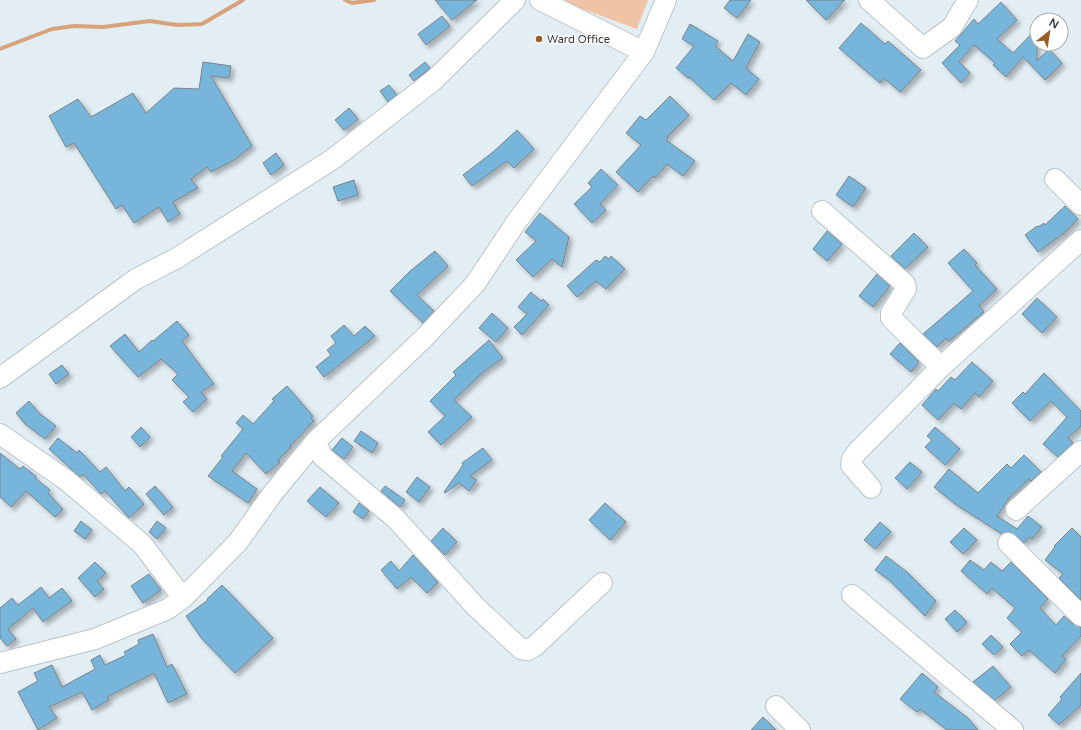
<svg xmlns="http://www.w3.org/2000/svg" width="1081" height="730" viewBox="0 0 1081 730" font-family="'Varela Round',sans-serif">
  <defs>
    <filter id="shadow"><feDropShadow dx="3.5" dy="3.5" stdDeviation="2" flood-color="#0004"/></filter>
  </defs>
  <rect width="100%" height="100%" fill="#e2edf4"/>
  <!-- green -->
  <path fill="#eec4a4" d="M558,0H648L637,29Z"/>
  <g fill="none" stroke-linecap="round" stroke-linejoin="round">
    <!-- stream -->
    <path stroke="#d8a37a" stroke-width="4" d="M345,0L352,3L374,0
      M0,49L52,29L74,26L103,27L150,21L177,25L202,24L243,0"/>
  </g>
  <!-- building -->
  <path fill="#77b5da" stroke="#7b848a" filter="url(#shadow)" d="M435,0H477L452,20Z
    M730,0H751L737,18L724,8Z
    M806,0H845L826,20Z
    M1001,2L1017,20L997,39L1013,53L1037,28V61L1049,49L1062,63L1045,80L1023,57L1006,77L993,65L995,63L974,45L959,62L970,73L961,83L942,63L960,45L955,41L974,19L978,24Z
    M442,16L450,26L426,45L418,34Z
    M861,23L885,44L888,41L921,70L900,92L884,78L880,83L839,48Z
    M690,24L718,41L715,46L733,61L748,34L760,42L746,68L759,79L746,95L731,83L714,100L689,77L688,78L676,68L694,46L682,39Z
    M203,62L231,66L229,78L211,76L252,146L234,160L211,172L207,167L191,179L198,188L173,202L180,214L168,222L159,207L134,223L122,205L116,209L74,143L66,147L49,116L78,99L91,117L133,93L146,113L174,88L199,89Z
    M425,62L430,68L414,81L409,75Z
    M389,85L397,95L388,102L380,91Z
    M670,96L689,115L667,137L668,138L666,140L695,161L683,176L667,164L655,178L653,176L638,192L616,172L641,145L626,133L640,116L646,120Z
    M349,108L358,119L344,130L335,120Z
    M517,130L534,149L514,168L507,161L472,186L463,175L493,152Z
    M276,153L284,165L271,175L263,163Z
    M601,169L618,185L600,204L606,210L592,223L574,204L592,187L588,183Z
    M849,176L866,188L853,207L836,195Z
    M354,180L358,195L338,201L333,187Z
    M1065,206L1078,219L1064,233L1038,252L1025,235L1037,226L1038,227L1044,223L1045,225Z
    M540,213L569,237L562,267L552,259L533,277L516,260L536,241L525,232Z
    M827,231L842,244L827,261L813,249Z
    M914,233L928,247L905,269L891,256Z
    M964,249L977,263L975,265L997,289L979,306L984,312L949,341L946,338L937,347L923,334L973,291L948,263Z
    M435,251L448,266L417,295L434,311L423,323L390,291L410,271Z
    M605,256L609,259L611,256L625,269L606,289L596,281L577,297L567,286L596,260L600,262Z
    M877,274L890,286L873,307L859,296Z
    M531,292L541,301L543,299L549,305L522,335L514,327L527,314L518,307Z
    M1037,298L1057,317L1042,333L1022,314Z
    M492,313L508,328L496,342L479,328Z
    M177,321L189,335L182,341L214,384L201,392L207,399L193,412L183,402L189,397L172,380L178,374L161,359L138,377L110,346L125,334L139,352L152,340L153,341Z
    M344,325L354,336L365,326L375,336L324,377L316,367L331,355L327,350L336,343L331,336Z
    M489,340L503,358L482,373L454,400L472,417L441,445L428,432L445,416L430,401L456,375L453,372Z
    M900,343L919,362L911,372L890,354Z
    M972,362L993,381L979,397L975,393L961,409L954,403L938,420L922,405L936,389L938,391L951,377L955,380Z
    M62,365L69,374L56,384L49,374Z
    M1044,373L1081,411V426L1068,438L1073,443L1058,457L1043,444L1067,417L1051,401L1030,421L1012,403L1023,392L1025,394Z
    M287,386L313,416L311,418L314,421L290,446L291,447L278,460L280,462L266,474L246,453L232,471L257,489L248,503L208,476L223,457L221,456L243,429L236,423L243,415L253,424L274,401L272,399Z
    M29,401L39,413L56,426L45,439L25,424L16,413Z
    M141,427L150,437L140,447L131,437Z
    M935,427L960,449L945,465L925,447L932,440L927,436Z
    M361,431L378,443L372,453L354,441Z
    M58,438L77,453L79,450L100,472L106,467L125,491L129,487L144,504L129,518L105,491L101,494L83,474L80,477L49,449Z
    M342,438L353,447L344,459L332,450Z
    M483,448L492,460L470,476L477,480L469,491L459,483L445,493L444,492L463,465L462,463Z
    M0,453L20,469L23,466L36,476L35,478L50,490L48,493L63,509L55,517L26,491L11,507L0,497Z
    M1024,455L1041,472L1031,481L1029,479L1009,498L997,516L1017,529L1028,516L1042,527L1032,539L1029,537L1024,543L1011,532L1002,534L955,504L934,487L949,469L978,493L1007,464L1011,468Z
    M910,462L922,472L907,489L895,478Z
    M417,477L430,487L419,502L406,492Z
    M155,486L173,507L164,515L146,494Z
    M385,486L405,500L400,507L381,491Z
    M320,487L339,503L326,517L307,501Z
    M359,503L369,511L363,519L353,512Z
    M605,503L626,522L610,540L589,520Z
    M81,521L92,530L85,539L74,531Z
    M157,521L166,528L157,539L149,532Z
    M880,522L891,532L875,549L864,540Z
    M443,528L457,542L445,555L431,541Z
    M964,528L977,540L963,554L950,542Z
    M1072,528L1081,537V600L1059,578L1063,574L1045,560L1055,547L1054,546Z
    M413,555L438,582L427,593L411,577L397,589L381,570L391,561L399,571Z
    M886,556L907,572L936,601L925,616L889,580L875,570Z
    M970,560L984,570L991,562L1002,571L1011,562L1048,599L1040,608L1056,625L1064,616L1073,624L1081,627V636L1062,656L1066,659L1055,673L1029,650L1022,656L1010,644L1022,632L1007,618L1015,608L992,588L987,594L961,571Z
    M95,562L106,573L97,581L104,589L95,597L78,578Z
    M149,574L161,590L143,603L131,586Z
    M222,585L273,638L235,673L202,639L186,616L208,600L207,599Z
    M41,587L49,598L62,588L72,601L43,622L33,608L8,629L16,639L7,646L0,638V608L12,598L18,605Z
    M955,610L967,622L957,632L945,619Z
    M153,634L167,667L172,664L187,694L168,703L154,673L107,697L109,700L92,710L82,692L49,707L57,718L38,730L18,692L38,681L34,673L52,665L62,687L95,669L91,660L100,655L105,665L126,655L124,652L139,644L138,640Z
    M991,635L1003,647L994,655L982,644Z
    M993,666L1011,687L995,700L973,682Z
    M922,673L938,687L934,692L968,718L978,730H947L920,709L917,712L900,699Z
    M1081,673V705L1059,725L1048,715L1062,699L1060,697Z
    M763,717L776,730H751Z"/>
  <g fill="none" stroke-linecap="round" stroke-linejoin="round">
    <defs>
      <path id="minor" d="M540,0L644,52
        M869,0L923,48L952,27L968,0
        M1055,179L1081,205
        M822,211L905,284L906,289L891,313V318L941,367
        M0,378L136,279L177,258L333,159L434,80L515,0
        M0,434L66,480L142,544L183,598
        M315,442L323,457L396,519L476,607L521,649L528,650L535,646L602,583
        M871,488L851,465L852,459L858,451L941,367L1081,240
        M1016,510L1081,451
        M1008,543L1081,616
        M852,595L1013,730
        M0,663L95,639L168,609L183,598L238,542L273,493L315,442L425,337L475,284L517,221L644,52L666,0
        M776,706L800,730"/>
    </defs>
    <!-- minor casing -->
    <use href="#minor" stroke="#bac5cb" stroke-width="22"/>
    <!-- minor -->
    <use href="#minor" stroke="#fff" stroke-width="20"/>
  </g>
  <!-- markers -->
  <circle fill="#9b5d23" stroke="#fff" stroke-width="1.5" cx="539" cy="39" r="4"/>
  <g text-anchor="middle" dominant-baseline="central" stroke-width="3" stroke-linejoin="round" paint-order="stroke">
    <!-- poi labels -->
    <g font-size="11" fill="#34383a" stroke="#fff" text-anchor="start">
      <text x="547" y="39">Ward Office</text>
    </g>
  </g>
  <!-- north arrow -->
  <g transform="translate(1049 32) rotate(30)"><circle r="19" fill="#ffffff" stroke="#aeafb0"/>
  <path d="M0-3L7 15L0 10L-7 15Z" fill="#9b5d23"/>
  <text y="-6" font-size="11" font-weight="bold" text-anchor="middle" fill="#34383a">N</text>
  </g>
</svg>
